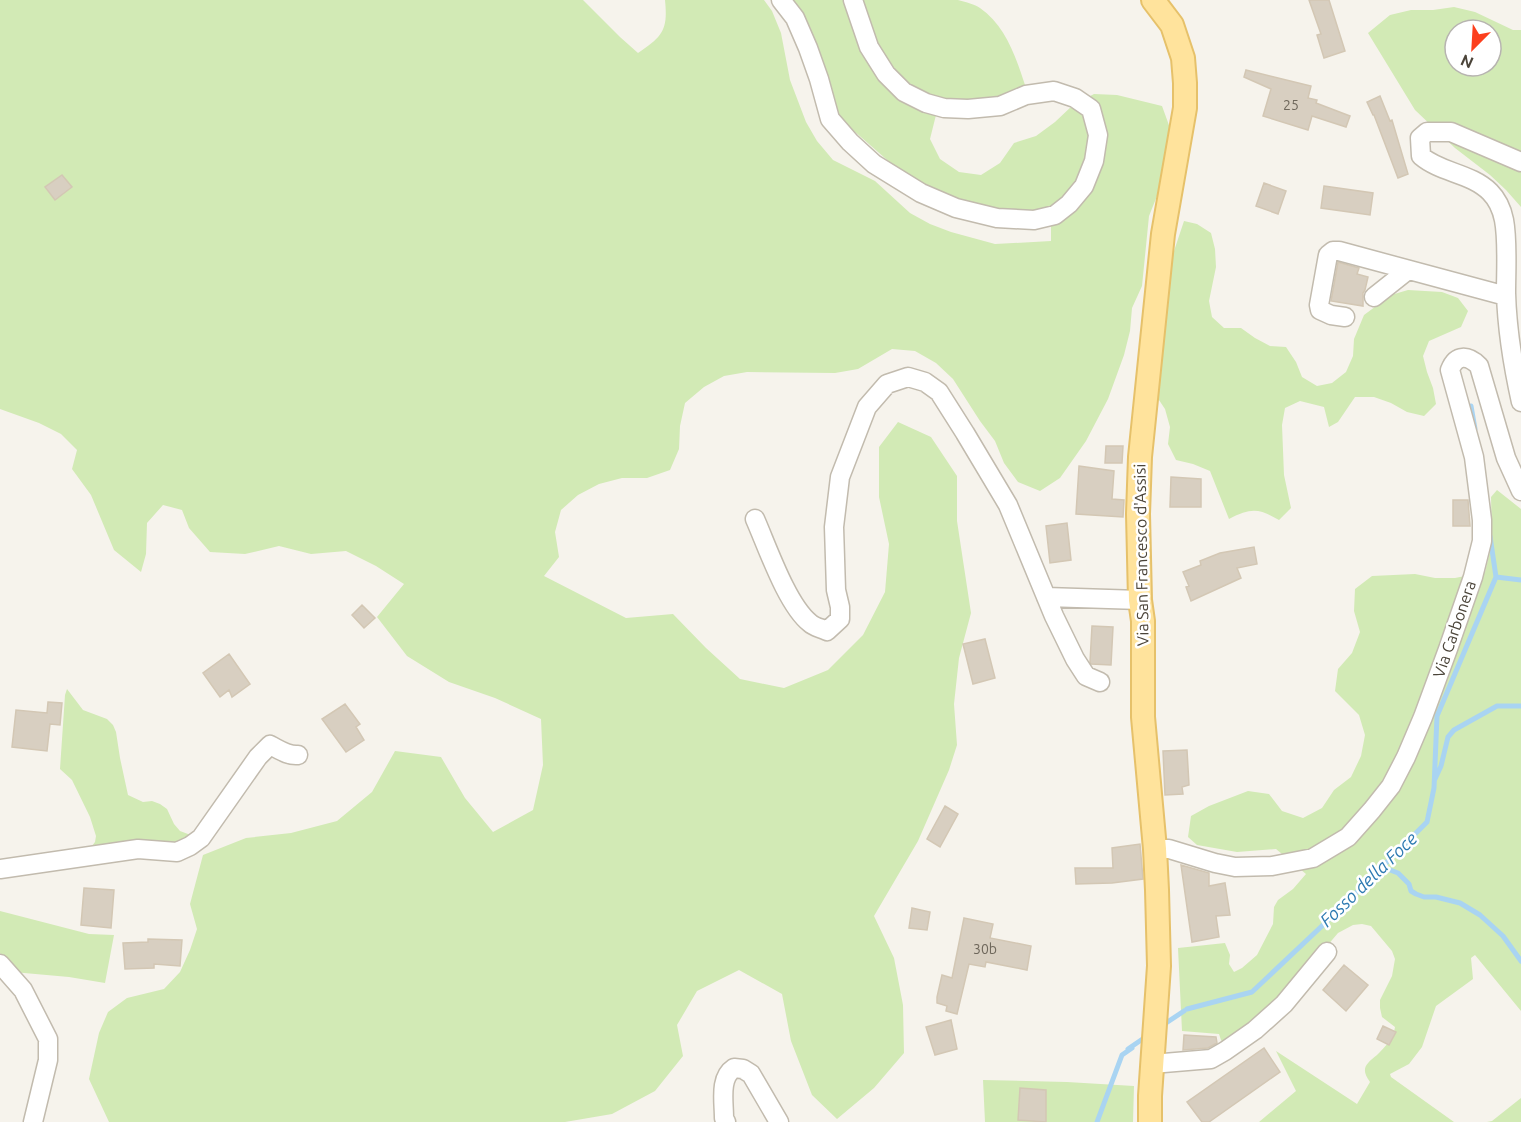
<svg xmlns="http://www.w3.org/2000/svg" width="1521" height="1122" viewBox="0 0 1521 1122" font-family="Ubuntu,sans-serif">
  <rect width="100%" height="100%" fill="#f6f3ec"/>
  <!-- green -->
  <path fill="#d2eab5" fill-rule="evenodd" d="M0,0H583L620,37L638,53C663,36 668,30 665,0H764L772,11L781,33L790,80L806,122L817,141L833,160L875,181L910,213L930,224L951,232L995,244L1051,241V220L980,208L922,185L902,173L846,124L832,104L810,27L792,0H958C965,2 974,4 980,8C1005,25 1016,57 1025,85L1006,100L936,115L930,139L940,159L959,172L981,175L1000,163L1014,143L1036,136L1055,122L1073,105L1094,94L1117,95L1162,106L1170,128L1157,196L1149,216L1142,286L1132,308L1130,331L1124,355L1108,399L1086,441L1060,478L1040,491L1018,482L1004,463L995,441L980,421L953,379L936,363L915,351L892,349L858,369L835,373L747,372L724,376L704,387L685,403L680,426L679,449L670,470L647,478H622L599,484L578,495L561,510L555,532L559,557L544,576L626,618L673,614L706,648L740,679L784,688L828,670L863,635L885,592L889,544L879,497V447L898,422L931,437L957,476V521L971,613L959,658L954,704L957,745L949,770L918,841L874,916L894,958L903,1005L904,1053L874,1088L837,1119L812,1095L791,1041L782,994L739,970L697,991L677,1025L683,1056L655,1091L612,1114L565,1122H109L89,1079L99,1033L108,1012L127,998L164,989L180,972L190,950L197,929L190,904L203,855L246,838L291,833L337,821L372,792L395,751L441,757L465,798L493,832L533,810L543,765L541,719L495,698L449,682L407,656L377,617L404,584L376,566L346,551L311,554L279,546L245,554L210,552L189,528L182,510L163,505L147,523L146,554L141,572L114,550L91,495L72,469L77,450L61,434L39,423L0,409Z
    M1454,7L1475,12L1513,30H1521V207L1506,190L1490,175L1455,148L1415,110L1368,33L1390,15L1411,10H1433ZM1455,30H1491V66H1455Z
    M1184,221L1197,224L1211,233L1215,249L1216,267L1209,301L1212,317L1224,328H1241L1255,338L1270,346L1286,347L1296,362L1302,377L1317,386L1332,383L1346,372L1353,356L1354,339L1364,315L1391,295L1408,290L1442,292L1458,298L1468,311L1461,327L1429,341L1423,356L1427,372L1433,388L1436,404L1424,416L1407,412L1391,403L1374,397H1355L1338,422L1329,427L1324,407L1300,401L1285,408L1282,425L1284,475L1291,508L1279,520C1258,508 1251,508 1229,519L1210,471L1193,464L1176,460L1168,444L1170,427L1165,409L1155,394L1159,327L1173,254Z
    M1497,490L1521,509V1011L1475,955L1471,958L1473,979L1436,1006L1422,1047L1409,1064L1390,1074L1391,1077L1454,1122H1259L1296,1091L1276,1051L1357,1104L1370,1082C1360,1068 1366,1064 1377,1055C1385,1047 1394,1038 1395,1027L1382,1017L1380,1008V1000L1392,976L1395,959L1392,951L1371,926L1362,924L1353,925L1338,933L1282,999L1224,1044L1221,1040L1219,1034L1182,1031L1178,948L1225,943L1230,955L1229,964L1234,972L1242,968L1257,955L1273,924L1274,907L1278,900L1293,889L1306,874L1276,849L1237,852L1197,845L1188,837L1191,816L1209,806L1248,791L1269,794L1282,811L1303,818L1322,808L1334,790L1351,777L1361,756L1365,735L1359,715L1335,691L1338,669L1352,653L1360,632L1354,611L1355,589L1372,576L1415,574L1435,578H1455L1485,572L1492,543L1491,497Z
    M67,689L83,710L107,719L113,725L116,732L120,758L128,795L143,802L152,801L160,804L167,809L174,824L180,831L196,837L184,843L99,849L92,846L95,842L96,836L90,817L72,780L60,769L65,695Z
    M0,911L89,934L114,935L105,983L69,977L13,972L0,953Z
    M983,1080L1067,1082L1134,1086L1133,1122H985Z
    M1521,1098V1122H1487L1492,1121Z"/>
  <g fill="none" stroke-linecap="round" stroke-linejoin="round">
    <!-- stream -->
    <path stroke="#a9d4f2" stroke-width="5" d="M1471,406L1475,429
      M1496,577L1521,580
      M1435,779L1441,766L1448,737L1454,730L1497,706H1521
      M1382,867L1398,873L1409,884L1411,891L1416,894L1424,897H1436L1460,903L1480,915L1503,936L1521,961
      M1187,1009L1252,992L1341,908L1427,822L1434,788L1437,716L1496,577L1490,536
      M1163,1025L1184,1011
      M1128,1049L1147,1036
      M1097,1122L1122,1055L1132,1048"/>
  </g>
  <!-- building -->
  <path fill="#d8cfc1" stroke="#d3c7b4" stroke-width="1.5" d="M1309,0H1329L1345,51L1324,58L1317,35L1321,34Z
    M1246,70L1311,86L1308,98L1317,100L1316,103L1350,116L1346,127L1312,116L1308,130L1263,116L1271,89L1244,77Z
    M1380,96L1390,121L1392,120L1408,174L1398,178L1374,115H1373L1367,102Z
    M62,175L72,187L55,200L45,187Z
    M1264,183L1286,191L1278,214L1256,206Z
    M1324,186L1373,193L1370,215L1321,208Z
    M1338,262L1359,268L1357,274L1368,277L1365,290L1363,293V306L1331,301Z
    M1106,446H1123L1122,463H1105Z
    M1079,466L1114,471L1112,499L1124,500L1123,517L1076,514Z
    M1171,477L1201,479V507H1170Z
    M1453,500H1468L1470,526H1453Z
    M1067,523L1071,560L1050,563L1046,526Z
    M1254,547L1257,564L1237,568L1241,578L1191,601L1186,587L1189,586L1183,572L1201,565L1200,561L1220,553Z
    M362,605L375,618L364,628L352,615Z
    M1092,626L1113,627L1111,665L1091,664L1090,662Z
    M985,639L995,678L973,684L963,644Z
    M229,654L250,684L232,697L229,690L220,697L203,673Z
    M48,702L62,703L60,725L50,724L47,751L12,747L16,710L47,713Z
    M345,704L360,724L356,727L364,740L346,752L322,719Z
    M1187,750L1189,785L1182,787L1183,794L1165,795L1163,751Z
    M945,806L958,814L940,847L927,839Z
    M1140,844L1143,879L1112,883L1076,884L1075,868H1113L1112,848Z
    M1181,865L1209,873V886L1225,883L1230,915L1216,916L1219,937L1192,942Z
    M84,888L114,890L111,928L81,925Z
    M912,908L930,912L927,930L909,928Z
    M964,918L993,924L990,938L1031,946L1027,970L986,962L985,967L969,964L957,1014L946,1011L947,1006L937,1003V997L942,975L952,978Z
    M148,939L182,940L180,966L154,964V968L125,969L123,943L148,942Z
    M1344,965L1368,985L1346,1011L1323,990Z
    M951,1020L957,1049L935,1055L926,1027Z
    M1383,1026L1396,1032L1389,1045L1377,1039Z
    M1184,1035L1216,1037L1217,1043L1208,1048L1183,1050Z
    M1264,1048L1280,1072L1209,1122H1202L1187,1102Z
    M1020,1088L1046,1090V1122L1018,1120Z"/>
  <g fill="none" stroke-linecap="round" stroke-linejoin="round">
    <defs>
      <path id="minor" d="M781,0L795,18L808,48L819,79L830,119L850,142L874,164L921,193L956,208L997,218L1034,220L1055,215L1069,204L1084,186L1094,161L1098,135L1091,109L1075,98L1054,91L1026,95L1000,106L968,109L944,108L926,103L904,92L886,74L869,47L853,0
        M1521,162L1451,132H1427L1420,138L1421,156C1441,173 1471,173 1490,192C1497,199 1502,210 1504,220C1508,241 1506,271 1506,293C1507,329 1513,366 1521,402
        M1374,297L1408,270
        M1345,317L1331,315L1320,310L1319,305L1328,255L1333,251H1339L1506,296
        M755,519C767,546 787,605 810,623C814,627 821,628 827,631L840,619V607L836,590L834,527L840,477L867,407L887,384L908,377L925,382L939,392L965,433L1008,505L1054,616L1075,659L1086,676L1100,682
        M1046,597L1140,600
        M1155,849H1169L1215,863L1235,867L1272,866L1313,858L1348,837L1372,810L1391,786L1406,757L1423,717L1448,649L1473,577L1482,541V520L1474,457L1450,370C1456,354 1468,355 1479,366L1506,458L1521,491
        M0,869L138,849L177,852L190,846L201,838L258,757L270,745C280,750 288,756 298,755
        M0,964L23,990L48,1039V1060L33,1122
        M1152,1064L1211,1059L1225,1051L1255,1030L1284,1004L1327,952
        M726,1122L724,1118C724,1101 719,1078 734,1068L743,1069L751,1074L779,1122"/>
      <path id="major" d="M1150,1122V1096L1159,966L1157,890L1155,849L1143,717V621L1140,600L1138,514L1140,457L1163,234L1185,108V83L1183,58L1172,25L1153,0"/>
    </defs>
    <!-- minor casing -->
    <use href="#minor" stroke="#c2bbae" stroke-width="21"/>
    <!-- major casing -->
    <use href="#major" stroke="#e6c16a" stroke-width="26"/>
    <!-- minor -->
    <use href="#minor" stroke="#fff" stroke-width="18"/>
    <!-- major -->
    <use href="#major" stroke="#ffe39c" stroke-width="22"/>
  </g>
  <g text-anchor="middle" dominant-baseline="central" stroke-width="5" stroke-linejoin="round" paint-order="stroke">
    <!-- number labels -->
    <g font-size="14" fill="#6e675b">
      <text x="1291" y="105">25</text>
      <text x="985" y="949">30b</text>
    </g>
    <!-- street labels -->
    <g font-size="16" fill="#4b4439" stroke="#fff">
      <text transform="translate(1141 555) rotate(-91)">Via San Francesco d'Assisi</text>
      <text transform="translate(1454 629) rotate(-71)">Via Carbonera</text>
    </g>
    <!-- water labels -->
    <g font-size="18" font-style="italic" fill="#2e7ab2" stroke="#fff">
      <text transform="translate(1368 879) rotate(-44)">Fosso della Foce</text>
    </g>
  </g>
  <!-- north arrow -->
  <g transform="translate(1473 48) rotate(204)"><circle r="28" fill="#ffffff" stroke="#b7b4b0" stroke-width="1.5"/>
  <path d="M0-4.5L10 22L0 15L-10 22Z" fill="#fc3f1d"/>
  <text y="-9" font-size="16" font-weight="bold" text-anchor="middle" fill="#4b4439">N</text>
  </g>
</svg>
